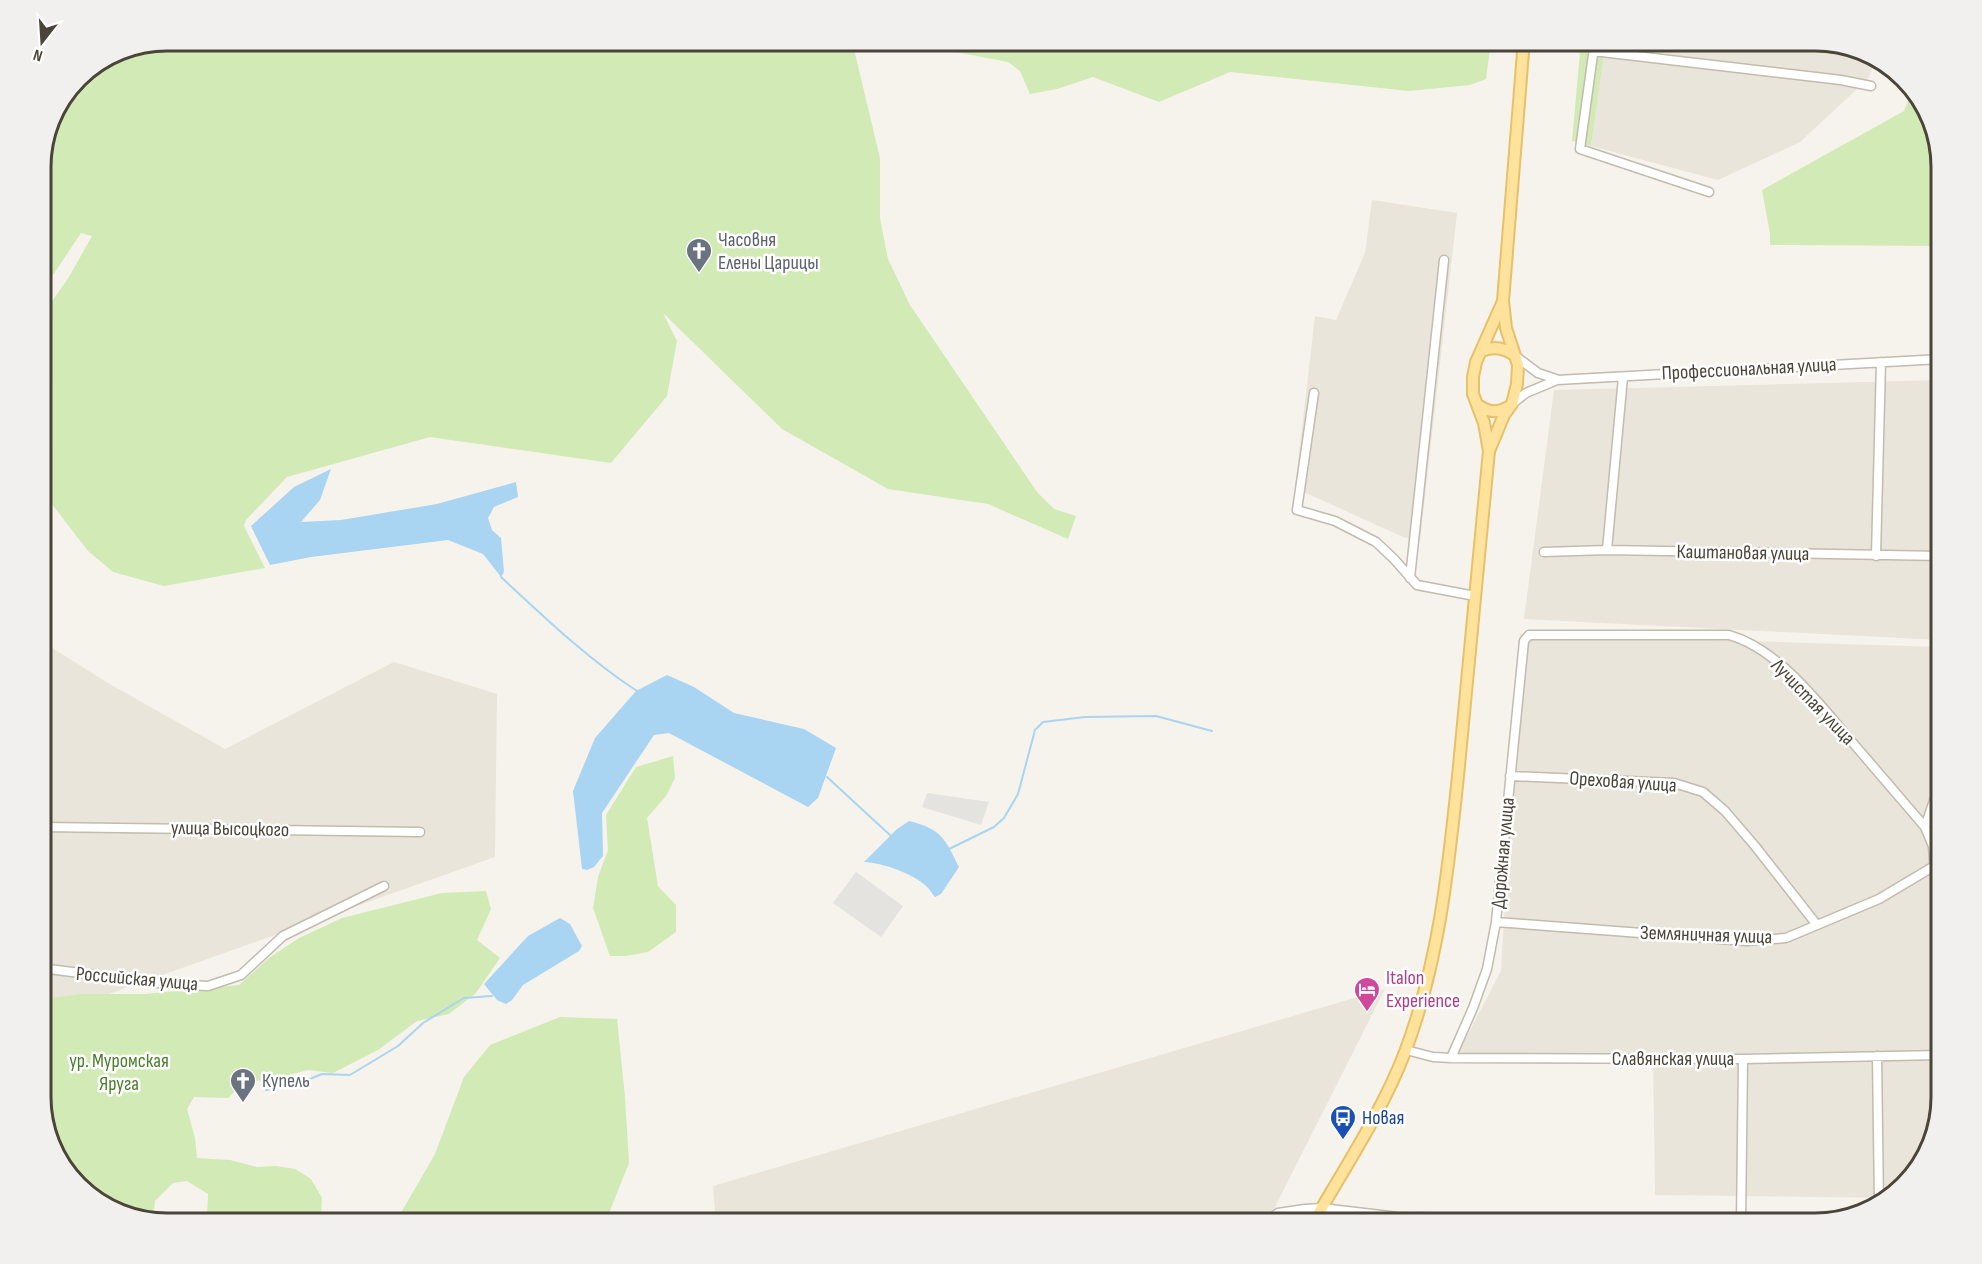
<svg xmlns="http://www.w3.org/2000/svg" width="1982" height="1264" viewBox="0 0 1982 1264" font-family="'Sofia Sans Condensed',sans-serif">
  <rect width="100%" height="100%" fill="#f6f3ec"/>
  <!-- residential -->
  <path fill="#eae5da" d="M1606,41H1815L1876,59L1868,79L1800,142L1718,180L1591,146Z
    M1372,200L1457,213L1420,541L1403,537L1295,488L1315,316L1336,320L1365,253Z
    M1941,380V640L1524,619L1554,390Z
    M1520,634L1940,647L1941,1097L1920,1167L1887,1198L1655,1195L1653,1057L1457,1055L1501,971Z
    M41,641L108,683L225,749L394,662L497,694L495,857L41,1018Z
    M1385,989L1267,1223H716L713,1186Z"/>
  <!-- green -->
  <path fill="#d2eab5" d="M167,41H852L880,158V218L888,259L910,305L1037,492L1054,509L1076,516L1068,539L988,504L888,489L782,429L663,313L677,341L667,396L611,463L430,437L287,477L246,520L244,526L265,568L164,586L113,572L88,551L41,490V317L69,277L92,236L81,233L41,293V159L50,118L78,77L119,50Z
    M919,41H1491L1486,79L1470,85L1409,91L1230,72L1159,102L1093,77L1057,89L1030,94L1020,71L1008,62L924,46Z
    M1581,41H1606L1591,146L1572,141Z
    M1912,91L1925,104L1941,167V246L1770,245V234L1762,190L1904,111Z
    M673,756L675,778L666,796L647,818L658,886L676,905V932L648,952L626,956H610L593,908L598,877L608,850L606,815L636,767Z
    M486,891L491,909L477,940L500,958L476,993L449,1014L417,1021L378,1050L333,1073L308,1070L281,1077L244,1083L228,1098L194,1097L187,1109L195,1138L197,1158L230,1160L257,1167L276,1166L295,1169L311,1179L322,1198L321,1216L331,1223H243L207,1216L208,1194L187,1181L173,1183L155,1201L153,1219L97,1202L57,1160L41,1105V1014L51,998L80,994H145L239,985L269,958L299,938L342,918L442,893Z
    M560,1017L617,1019L625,1097L629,1163L605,1223H395L435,1154L464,1077L490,1045Z
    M642,1215L670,1219L676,1223H621Z"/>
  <!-- parking -->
  <path fill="#e5e3e0" d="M927,793L989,802L981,825L922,807Z
    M856,872L903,906L881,937L833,903Z"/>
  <!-- water -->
  <path fill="#a9d4f2" d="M331,469L320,500L301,522L341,520L437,504L516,482L518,497L494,507L488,518L492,530L501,538L504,572L501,577L483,554L448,540L311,557L270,565L251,526L294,487Z
    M667,675L694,687L734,713L804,729L836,748L818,798L808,807L669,733L654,735L602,813L603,856L594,867L587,870L582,869L573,791L595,738L636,691Z
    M909,821C942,829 945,839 959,867L941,894L935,897C932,894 929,888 926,886C912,873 883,863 864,862L897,829Z
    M560,918L570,924L582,946L579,951L523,985L512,1000L506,1004L497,1000L484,984L528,936Z"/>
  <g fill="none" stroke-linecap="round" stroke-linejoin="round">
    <!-- stream -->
    <path stroke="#a9d4f2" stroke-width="2" d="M501,577C544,617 588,659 637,691
      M827,777L891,836
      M947,850L994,827L1004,818L1018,794L1035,730L1043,722L1085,717L1156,716L1212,731
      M266,1090L295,1085L322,1074L350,1075L398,1046L423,1023L464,998L492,996"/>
    <defs>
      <path id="minor" d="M1595,40L1580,149L1709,192
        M1593,51L1841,80L1871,86
        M1514,355L1538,373L1556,379
        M1314,393L1297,510L1335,521L1376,542L1394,559L1417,585L1475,596
        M1512,404L1526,393L1557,380L1941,359
        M1607,550L1623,377
        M1544,552L1607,550L1941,556
        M1876,556L1881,362
        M1410,578L1444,260
        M1510,776L1674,783L1703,792L1725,811L1755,846L1817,925
        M41,827L420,832
        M1925,827L1941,780
        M1496,922L1747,941L1786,938L1879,899L1941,862
        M41,968L166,984L208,986L241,975L283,936L384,886
        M1406,1050L1433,1057L1451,1058L1743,1059L1941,1055
        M1877,1056L1879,1206
        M1451,1058L1473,1008L1487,969L1496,922L1524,641L1529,635H1729C1779,649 1820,705 1853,743C1877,771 1901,799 1925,827L1933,846L1941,951
        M1741,1222L1743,1059
        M1265,1223L1278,1213L1305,1209L1322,1208L1398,1217L1786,1223"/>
      <path id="major" d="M1482,351C1493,346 1504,348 1514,355
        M1478,405C1489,413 1498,413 1510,406
        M1489,451L1504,415L1512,404L1517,384L1518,365L1506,328L1503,301L1524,40
        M1313,1223C1345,1167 1382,1112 1405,1052C1439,962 1448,871 1458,776C1469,668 1478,559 1489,451L1484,423L1473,394V377L1476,362L1503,301"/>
    </defs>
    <!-- minor casing -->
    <use href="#minor" stroke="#c2bbae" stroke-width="11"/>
    <!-- major casing -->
    <use href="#major" stroke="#e6c16a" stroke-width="14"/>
    <!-- minor -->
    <use href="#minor" stroke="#fff" stroke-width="8"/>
    <!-- major -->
    <use href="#major" stroke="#ffe39c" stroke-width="10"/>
  </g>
  <!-- icons -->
  <defs>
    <symbol id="church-pin" viewBox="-11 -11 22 30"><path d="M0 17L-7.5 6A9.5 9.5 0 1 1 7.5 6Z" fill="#6b7280" stroke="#fff"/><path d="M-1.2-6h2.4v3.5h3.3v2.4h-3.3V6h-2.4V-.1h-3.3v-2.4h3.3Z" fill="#fff"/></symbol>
    <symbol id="hotel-pin" viewBox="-11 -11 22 30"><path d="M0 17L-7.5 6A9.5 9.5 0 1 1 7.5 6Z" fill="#d1479c" stroke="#fff"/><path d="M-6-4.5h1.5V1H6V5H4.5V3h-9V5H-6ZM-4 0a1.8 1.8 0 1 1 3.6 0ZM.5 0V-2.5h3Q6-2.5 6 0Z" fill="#fff"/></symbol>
    <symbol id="bus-pin" viewBox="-11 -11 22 30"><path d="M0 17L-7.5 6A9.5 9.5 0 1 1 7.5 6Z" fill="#1a4fb4" stroke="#fff"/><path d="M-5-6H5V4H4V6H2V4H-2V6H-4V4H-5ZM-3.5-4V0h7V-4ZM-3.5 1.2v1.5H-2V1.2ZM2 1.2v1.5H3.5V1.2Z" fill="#fff"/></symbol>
  </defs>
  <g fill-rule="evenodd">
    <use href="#church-pin" x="684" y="236" width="30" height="40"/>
    <use href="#hotel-pin" x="1352" y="975" width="30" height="40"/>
    <use href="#church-pin" x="228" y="1066" width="30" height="40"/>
    <use href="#bus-pin" x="1328" y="1103" width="30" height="40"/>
  </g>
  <g text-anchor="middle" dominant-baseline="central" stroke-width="5" stroke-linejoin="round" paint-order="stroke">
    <!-- worship labels -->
    <g font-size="20" fill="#5b616d" stroke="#fff" text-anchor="start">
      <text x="718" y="240">Часовня<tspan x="718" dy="23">Елены Царицы</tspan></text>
      <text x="262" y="1081">Купель</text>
    </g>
    <!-- street labels -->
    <g font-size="20" fill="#4b4439" stroke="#fff">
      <text transform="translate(1749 369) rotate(-3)">Профессиональная улица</text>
      <text transform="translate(1743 553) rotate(1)">Каштановая улица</text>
      <text transform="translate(1813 702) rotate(46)">Лучистая улица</text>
      <text transform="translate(1623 782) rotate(4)">Ореховая улица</text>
      <text transform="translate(230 829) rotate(1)">улица Высоцкого</text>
      <text transform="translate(1503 853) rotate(-85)">Дорожная улица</text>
      <text transform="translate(1706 935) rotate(2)">Земляничная улица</text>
      <text transform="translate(137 979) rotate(5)">Российская улица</text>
      <text x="1673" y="1059">Славянская улица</text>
    </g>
    <!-- hotel labels -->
    <g font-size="20" fill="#b23c85" stroke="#fff" text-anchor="start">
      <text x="1386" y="978">Italon<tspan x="1386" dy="23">Experience</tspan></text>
    </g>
    <!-- park labels -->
    <g font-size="20" fill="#4a7f2a" stroke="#fff">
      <text x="119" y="1061">ур. Муромская<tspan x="119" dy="23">Яруга</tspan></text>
    </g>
    <!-- transit labels -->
    <g font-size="20" fill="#164399" stroke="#fff" text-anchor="start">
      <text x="1362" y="1118">Новая</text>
    </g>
  </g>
  <!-- crop -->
  <path d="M0 0H1982V1264H0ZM167 51H1815A116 116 0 0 1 1931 167V1097A116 116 0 0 1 1815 1213H167A116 116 0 0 1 51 1097V167A116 116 0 0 1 167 51Z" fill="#f1f0ef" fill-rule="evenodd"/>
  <path fill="none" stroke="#4b4439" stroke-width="3" d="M167 51H1815A116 116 0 0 1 1931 167V1097A116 116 0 0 1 1815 1213H167A116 116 0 0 1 51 1097V167A116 116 0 0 1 167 51Z"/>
  <!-- north arrow -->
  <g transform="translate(42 42) rotate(197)" stroke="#ffffff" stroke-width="4.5" paint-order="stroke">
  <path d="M0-4.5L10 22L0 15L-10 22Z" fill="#4b4439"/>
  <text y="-9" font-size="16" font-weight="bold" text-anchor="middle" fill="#4b4439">N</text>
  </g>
</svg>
